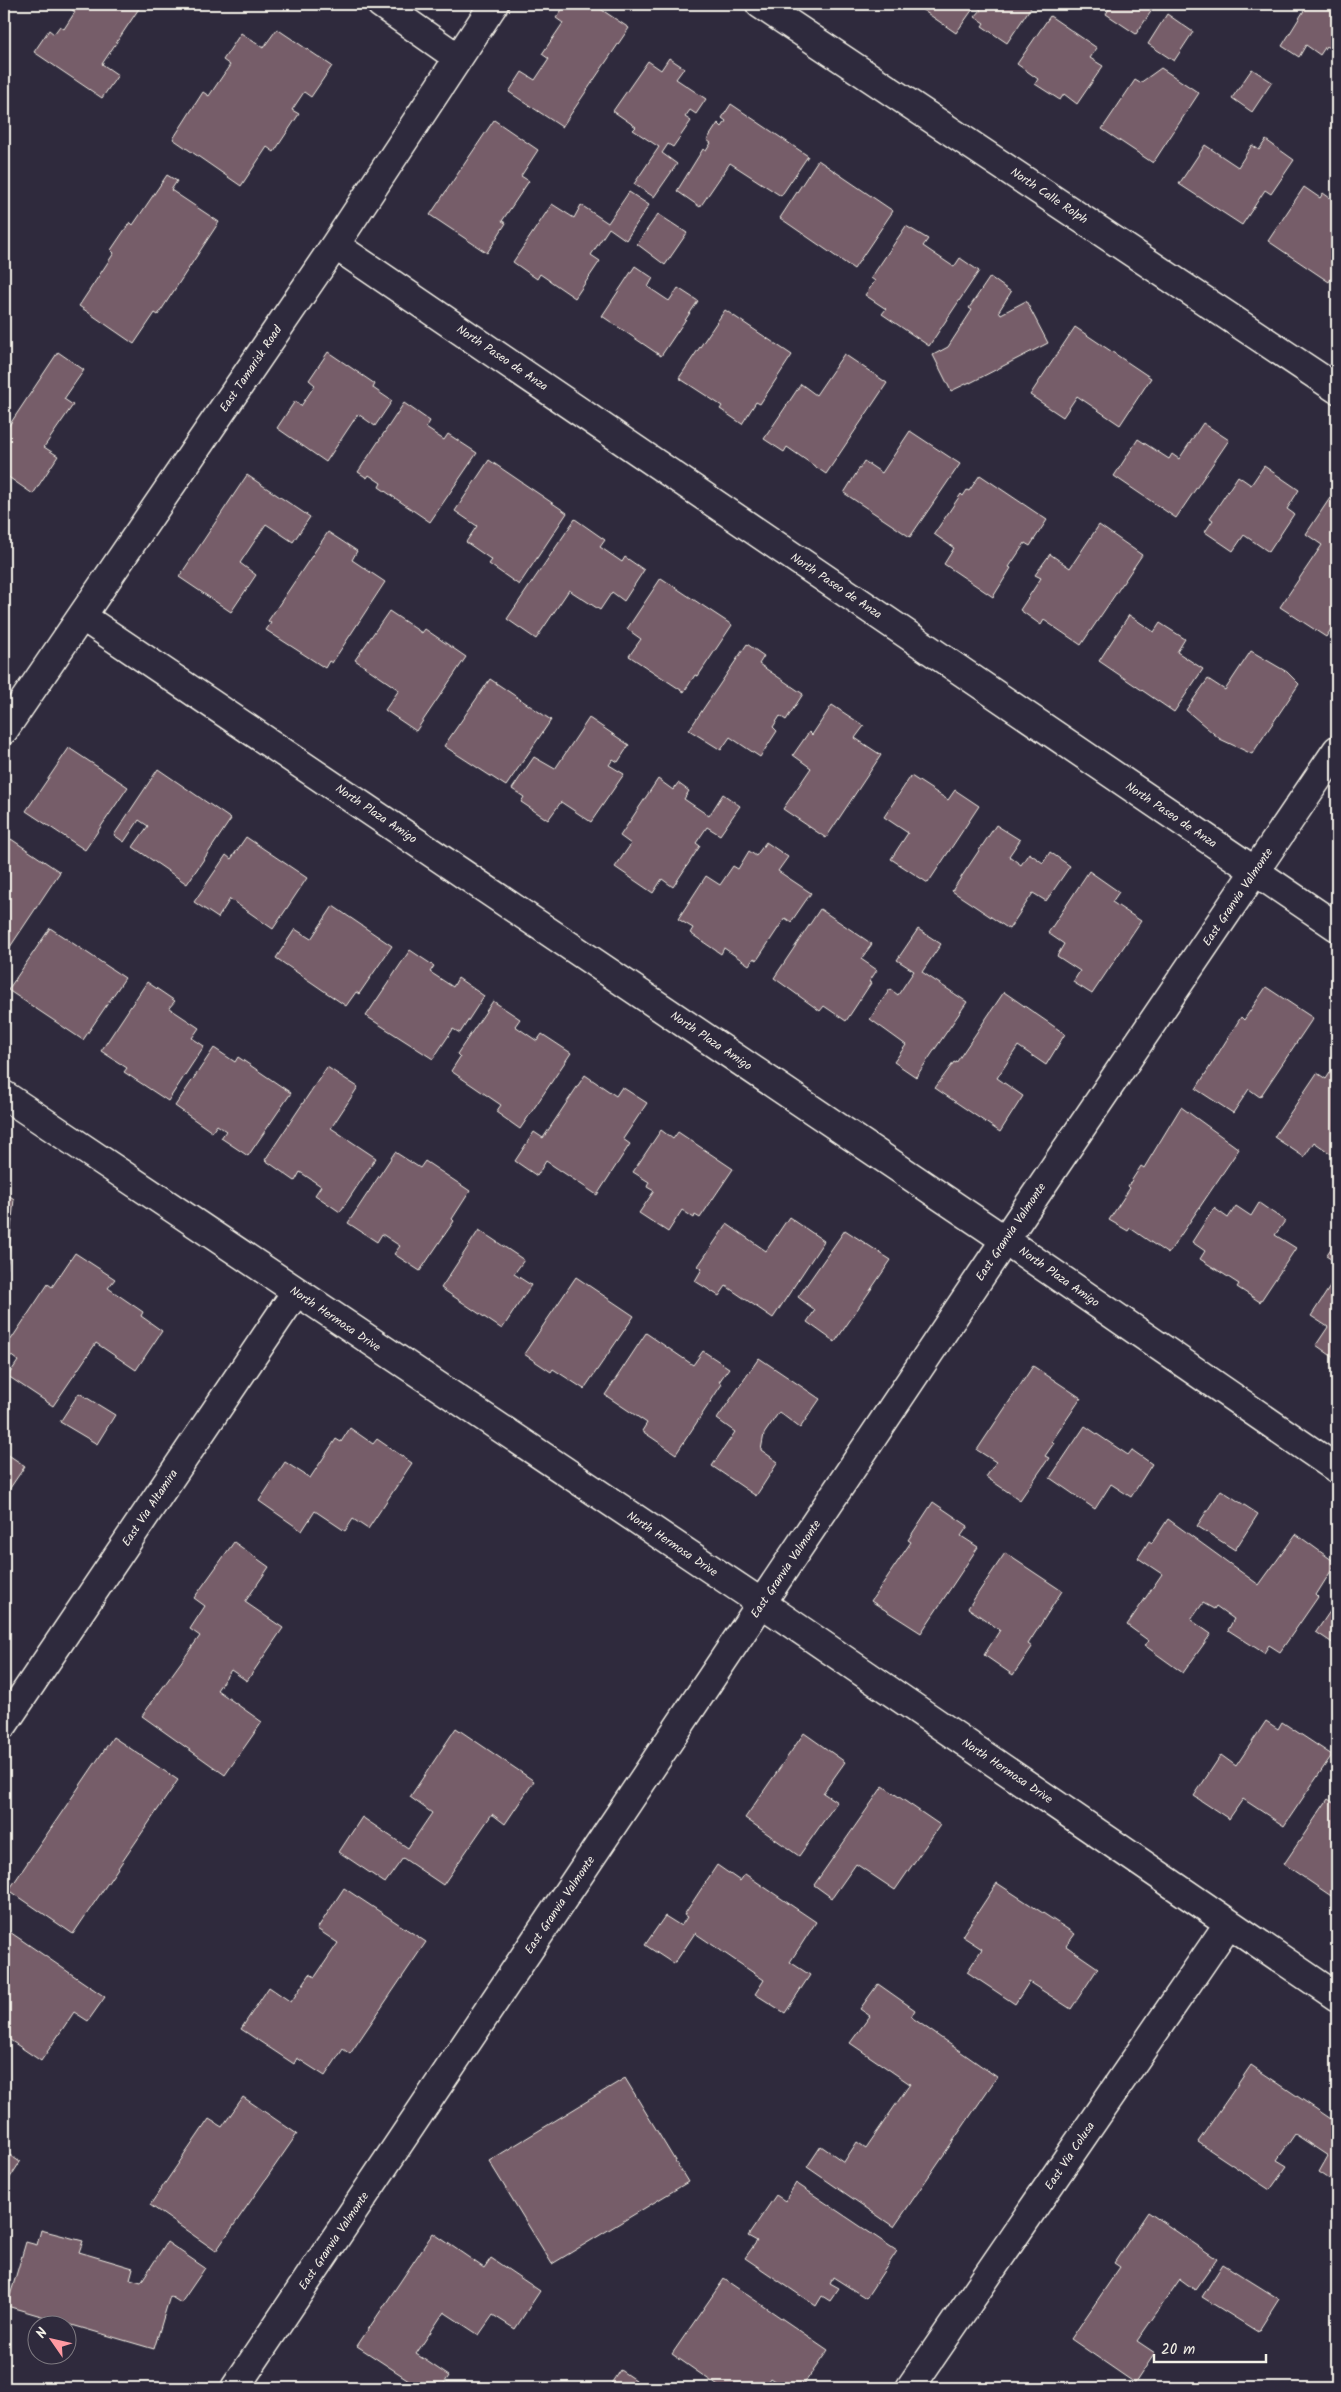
<svg xmlns="http://www.w3.org/2000/svg" width="1341" height="2392" viewBox="0 0 1341 2392" font-family="Kalam,sans-serif">
  <rect width="100%" height="100%" fill="#2f2a3d"/>
  <filter id="ink" filterUnits="userSpaceOnUse"><feTurbulence type="fractalNoise" baseFrequency=".02" numOctaves="2"/><feDisplacementMap in="SourceGraphic" scale="10" xChannelSelector="R" yChannelSelector="G"/><feConvolveMatrix kernelMatrix="1 2 1 2 8 2 1 2 1" color-interpolation-filters="sRGB"/></filter>
  <g filter="url(#ink)">
    <!-- building -->
    <path fill="#765d69" stroke="#f4f1e8" d="M72,4H142L102,64L118,75L102,98L34,52L49,30L54,34L60,26L64,29L75,12L69,8Z
      M566,4H593L629,28L562,127L509,92L522,72L535,80L549,59L542,54L563,23L556,18Z
      M925,4H1033L1007,43L982,26L984,23L975,17L981,10L975,6L956,33L921,9Z
      M1112,4H1156L1136,34L1106,14Z
      M1308,4H1337V53L1326,46L1320,55L1306,45L1299,57L1282,46Z
      M1167,14L1193,32L1174,61L1148,44Z
      M1050,16L1097,48L1090,58L1103,66L1077,104L1064,94L1060,100L1035,84L1038,79L1017,64Z
      M277,29L332,66L311,97L304,92L292,110L299,114L274,152L267,147L241,186L173,139L203,92L209,96L230,65L223,60L241,33L263,48Z
      M669,58L684,68L676,79L706,99L696,114L690,110L685,117L691,121L673,147L668,144L662,153L677,164L654,197L634,184L659,147L633,130L636,127L613,111L648,61L661,70Z
      M1161,68L1199,93L1153,163L1102,129L1135,80L1140,83Z
      M1252,69L1272,82L1252,112L1232,98Z
      M731,104L808,156L781,196L730,163L700,207L677,191L703,149L706,151L711,143L707,140L718,123L722,127L726,121L722,118Z
      M494,120L538,150L521,176L529,181L502,221L506,223L487,253L430,215Z
      M1266,140L1294,160L1271,194L1265,190L1242,225L1179,184L1205,145L1238,167L1252,145L1259,150Z
      M818,160L893,211L854,269L780,218Z
      M167,175L177,181L171,190L219,222L158,315L155,313L134,344L79,306L114,253L111,250L130,222L133,225Z
      M1304,187L1320,198L1323,193L1337,203V269L1329,282L1268,241Z
      M629,192L649,205L626,240L609,228L591,255L600,261L575,298L540,274L537,279L513,262L552,204L574,218L581,205L608,223Z
      M658,214L687,233L665,265L637,244Z
      M906,226L928,239L923,246L954,267L960,258L979,271L929,346L882,314L886,309L865,295L875,281L871,278Z
      M635,266L653,278L648,287L669,301L678,288L698,301L661,356L602,316Z
      M990,277L1011,292L999,311L1001,314L1026,301L1048,343L970,383V382L951,391L933,355L948,347L972,310L969,308Z
      M725,310L792,355L760,404L756,402L742,424L720,409L722,406L679,378Z
      M1075,327L1151,378L1120,425L1077,396L1063,417L1030,395Z
      M58,352L84,370L64,399L73,405L44,447L58,456L33,494L4,474V433Z
      M328,352L375,384L373,388L392,401L375,426L358,414L326,462L277,428L295,401L301,406L315,385L309,380Z
      M844,354L887,383L826,474L787,447L784,452L764,439L801,384L816,395Z
      M404,403L430,421L426,428L444,440L448,434L477,453L430,522L379,487L381,483L369,475L367,478L358,472Z
      M1203,423L1229,440L1176,518L1114,476L1138,439L1169,459L1172,454L1179,459Z
      M910,431L960,464L910,537L844,493L864,461L882,473Z
      M489,460L567,513L519,585L489,564L492,560L466,542L477,526L455,511Z
      M1264,466L1299,490L1287,509L1294,514L1269,552L1244,535L1233,551L1205,532L1213,520L1210,518L1238,476L1251,485Z
      M247,475L310,517L293,542L266,524L240,563L256,575L231,612L179,577Z
      M980,475L1047,520L1030,546L1025,543L1009,567L1011,568L993,597L944,564L954,548L934,534L961,494L963,496L967,490L969,491Z
      M1330,498L1337,503V620L1326,637L1280,607L1322,545L1306,534Z
      M575,519L605,540L600,547L622,562L625,557L644,570L624,601L612,592L600,610L569,590L536,639L507,619Z
      M1099,525L1142,555L1081,645L1044,620L1041,625L1020,610L1041,578L1035,575L1050,554L1070,568Z
      M328,532L357,551L352,560L385,582L332,663L329,661L325,668L266,630L271,623L268,621Z
      M661,578L732,625L698,676L695,675L684,692L629,656L641,639L627,629Z
      M389,611L422,633L425,629L466,657L416,731L385,710L399,690L355,660Z
      M1129,615L1154,632L1160,623L1185,639L1177,652L1203,669L1174,712L1099,661Z
      M747,644L764,656L759,664L803,694L786,720L780,716L773,727L777,731L760,757L730,737L721,750L689,730Z
      M1251,651L1287,672L1299,684L1252,754L1220,739L1186,710L1208,679L1225,690Z
      M490,679L551,720L506,786L444,746Z
      M832,705L864,726L855,738L881,755L826,838L783,809L811,768L793,755L809,732L812,735Z
      M589,718L629,745L618,762L613,759L609,765L624,774L591,822L561,802L548,820L521,802L524,797L512,789L534,757L555,769Z
      M69,748L128,787L85,850L26,811Z
      M158,769L231,819L187,884L133,847L148,826L139,820L124,842L114,835Z
      M911,776L948,800L955,790L979,806L928,883L891,859L908,833L884,817Z
      M658,779L673,790L678,783L689,791L684,799L709,816L723,794L740,806L720,835L707,827L696,843L700,846L673,887L662,879L653,893L615,867L631,844L620,836Z
      M996,825L1020,840L1009,856L1021,865L1029,853L1043,863L1050,852L1070,866L1046,901L1033,893L1009,929L952,891Z
      M246,837L307,878L273,929L230,899L218,918L194,902L226,855L231,859Z
      M11,839L60,872L4,956V851Z
      M766,842L788,857L778,871L811,893L791,922L785,918L757,960L754,958L749,965L724,948L721,954L690,933L693,928L678,919L706,876L720,885L733,866L738,869L749,851L756,856Z
      M1089,871L1119,892L1112,902L1141,921L1092,994L1073,982L1080,971L1057,956L1064,944L1048,933Z
      M333,906L392,946L359,994L356,992L346,1006L276,958L295,929L311,939Z
      M820,909L872,944L861,959L877,970L869,982L871,983L846,1021L824,1006L820,1011L774,978Z
      M50,928L125,978L83,1040L8,990Z
      M918,929L941,944L922,972L967,1002L916,1077L894,1062L906,1045L870,1019L890,989L898,995L914,971L897,960Z
      M410,950L434,966L430,972L453,987L458,978L484,996L460,1033L453,1029L433,1059L366,1016Z
      M147,982L175,1001L169,1008L199,1028L192,1038L204,1046L168,1101L124,1072L127,1068L101,1051Z
      M1266,987L1313,1018L1260,1097L1249,1089L1233,1113L1196,1089L1241,1017L1244,1020Z
      M1004,992L1065,1034L1046,1065L1018,1046L997,1078L1023,1096L1000,1132L935,1088L954,1062L956,1063Z
      M493,1001L520,1019L515,1026L537,1041L542,1034L571,1053L520,1129L496,1112L501,1105L451,1071L460,1057L457,1054Z
      M214,1048L235,1062L238,1057L291,1093L248,1156L221,1138L226,1131L217,1125L212,1132L175,1106Z
      M1337,1062V1158L1314,1142L1304,1157L1274,1137L1317,1073L1326,1079Z
      M327,1067L358,1087L331,1128L376,1158L340,1212L315,1195L321,1186L300,1172L295,1181L265,1160Z
      M585,1075L616,1096L622,1087L647,1103L623,1139L630,1144L597,1195L546,1161L537,1176L515,1161L534,1132L543,1138Z
      M1181,1107L1239,1149L1168,1254L1130,1228L1128,1231L1109,1220L1130,1188L1128,1186L1141,1166L1144,1168Z
      M661,1130L673,1139L678,1132L733,1169L700,1218L695,1215L694,1218L682,1210L668,1232L639,1213L654,1191L647,1187L649,1182L633,1172Z
      M395,1152L420,1168L425,1161L470,1191L452,1219L454,1221L420,1271L394,1254L400,1246L382,1234L377,1242L348,1223Z
      M4,1192L14,1199L7,1269L4,1268Z
      M1259,1203L1285,1221L1275,1235L1296,1248L1260,1302L1237,1287L1239,1284L1200,1259L1205,1251L1192,1242L1214,1208L1228,1218L1236,1206L1251,1216Z
      M789,1217L824,1241L773,1318L726,1286L719,1296L695,1281L702,1269L698,1266L727,1224L766,1251Z
      M479,1230L524,1260L514,1274L531,1285L502,1329L441,1288Z
      M845,1230L891,1260L835,1342L807,1322L815,1310L798,1297Z
      M1337,1239V1263L1326,1256Z
      M75,1253L115,1279L108,1288L143,1312L141,1316L162,1331L136,1370L96,1343L53,1406L8,1376L18,1361L4,1350L48,1284L52,1287Z
      M1337,1276V1360L1316,1345L1328,1327L1311,1316Z
      M576,1277L634,1316L584,1389L553,1369L551,1372L524,1354Z
      M646,1333L693,1365L703,1351L729,1368L719,1382L722,1384L676,1454L642,1431L647,1423L605,1395Z
      M759,1358L820,1399L800,1428L779,1412L764,1434L761,1450L778,1462L756,1496L712,1466L735,1432L717,1419Z
      M1033,1366L1081,1398L1052,1441L1054,1443L1045,1456L1049,1458L1020,1500L986,1477L996,1462L977,1450Z
      M79,1393L115,1415L97,1444L60,1422Z
      M1085,1426L1128,1455L1132,1450L1152,1464L1131,1497L1111,1484L1095,1509L1050,1478Z
      M350,1428L373,1444L377,1439L412,1463L368,1529L353,1519L345,1531L315,1511L302,1531L259,1501L285,1462L310,1478L336,1439L341,1442Z
      M4,1452L25,1466L4,1497Z
      M1221,1490L1258,1514L1235,1550L1197,1526Z
      M933,1502L968,1526L961,1536L978,1547L921,1633L871,1601L911,1542L908,1540Z
      M1168,1519L1259,1585L1296,1534L1336,1563L1316,1595L1318,1597L1280,1652L1269,1645L1264,1653L1228,1630L1234,1619L1216,1606L1214,1609L1203,1603L1191,1620L1211,1634L1183,1673L1144,1645L1149,1641L1127,1625L1162,1574L1138,1558L1149,1541L1152,1543Z
      M234,1542L269,1567L245,1602L283,1628L247,1681L231,1670L217,1690L262,1722L225,1775L142,1716L200,1636L190,1629L205,1606L194,1598Z
      M1005,1553L1062,1591L1028,1644L1032,1647L1013,1675L984,1655L1000,1630L968,1608Z
      M1337,1601V1646L1316,1632Z
      M1266,1721L1278,1729L1282,1722L1332,1755L1284,1826L1243,1799L1229,1819L1194,1796L1221,1755L1236,1766Z
      M456,1728L534,1781L505,1824L492,1814L443,1885L403,1858L385,1883L339,1852L362,1817L408,1848L432,1813L410,1797Z
      M804,1733L845,1762L823,1793L837,1802L799,1856L745,1818Z
      M113,1737L178,1780L73,1934L9,1890Z
      M883,1786L940,1825L895,1890L856,1864L832,1898L814,1885Z
      M1328,1799L1337,1805V1900L1284,1864Z
      M717,1865L740,1881L745,1874L816,1922L790,1962L810,1975L785,2013L755,1994L764,1980L695,1933L674,1964L645,1945L665,1916L681,1926L687,1917L684,1915Z
      M997,1883L1075,1934L1066,1946L1098,1968L1071,2009L1029,1982L1015,2004L967,1972L982,1949L962,1936Z
      M344,1888L426,1942L350,2054L343,2049L325,2076L297,2058L294,2064L241,2029L269,1987L291,2002L310,1974L315,1977L338,1943L317,1929Z
      M4,1928L105,1997L88,2021L74,2012L41,2061L4,2036Z
      M878,1984L915,2010L911,2017L997,2077L894,2227L807,2167L821,2146L844,2162L857,2142L866,2148L910,2084L850,2043L870,2016L860,2009Z
      M1251,2065L1337,2123V2184L1319,2172L1328,2156L1295,2134L1277,2160L1287,2166L1270,2190L1198,2142Z
      M625,2078L688,2182L552,2264L489,2161Z
      M243,2097L297,2134L216,2251L150,2205L209,2119L222,2127Z
      M4,2151L20,2162L4,2187Z
      M796,2183L897,2251L866,2298L833,2277L830,2283L839,2288L830,2301L822,2296L816,2306L745,2258L757,2241L748,2236L776,2195L785,2201Z
      M1148,2212L1217,2259L1195,2290L1180,2279L1137,2341L1155,2353L1135,2383L1071,2339L1120,2267L1114,2263Z
      M41,2230L83,2241L79,2252L133,2268L130,2279L141,2282L167,2242L205,2268L181,2303L170,2296L154,2349L7,2306L26,2242L37,2245Z
      M433,2233L484,2268L491,2258L540,2291L515,2329L493,2315L479,2335L444,2312L416,2354L449,2376L441,2388H421L357,2346Z
      M1223,2264L1279,2299L1258,2332L1202,2297Z
      M724,2279L828,2350L801,2388H785L770,2378L763,2388H721L672,2354Z
      M620,2370L647,2388H608Z"/>
    <g fill="none" stroke-linecap="round" stroke-linejoin="round">
      <defs>
        <path id="street" d="M381,4L458,58
          M760,4L1337,389
          M335,245L1337,927
          M83,617L1005,1240L1337,1469
          M4,730L335,245L494,4
          M4,1095L763,1604L1337,1997
          M4,1724L296,1292
          M235,2388L1005,1240L1337,750
          M910,2388L1229,1923"/>
      </defs>
      <!-- street casing -->
      <use href="#street" stroke="#f4f1e8" stroke-width="31"/>
      <!-- street -->
      <use href="#street" stroke="#2f2a3d" stroke-width="28"/>
    </g>
  </g>
  <g text-anchor="middle" dominant-baseline="central" stroke-width="5" stroke-linejoin="round" paint-order="stroke">
    <!-- street labels -->
    <g font-size="12" fill="#f4f1e8" stroke="#2f2a3d">
      <text transform="translate(1049 196) rotate(34)">North Calle Rolph</text>
      <text transform="translate(502 358) rotate(34)">North Paseo de Anza</text>
      <text transform="translate(251 369) rotate(-56)">East Tamarisk Road</text>
      <text transform="translate(836 586) rotate(34)">North Paseo de Anza</text>
      <text transform="translate(376 814) rotate(34)">North Plaza Amigo</text>
      <text transform="translate(1171 815) rotate(34)">North Paseo de Anza</text>
      <text transform="translate(1238 897) rotate(-56)">East Granvia Valmonte</text>
      <text transform="translate(711 1041) rotate(34)">North Plaza Amigo</text>
      <text transform="translate(1011 1232) rotate(-56)">East Granvia Valmonte</text>
      <text transform="translate(1059 1277) rotate(35)">North Plaza Amigo</text>
      <text transform="translate(335 1319) rotate(34)">North Hermosa Drive</text>
      <text transform="translate(150 1508) rotate(-56)">East Via Altamira</text>
      <text transform="translate(672 1544) rotate(34)">North Hermosa Drive</text>
      <text transform="translate(786 1569) rotate(-56)">East Granvia Valmonte</text>
      <text transform="translate(1007 1771) rotate(34)">North Hermosa Drive</text>
      <text transform="translate(560 1905) rotate(-56)">East Granvia Valmonte</text>
      <text transform="translate(1070 2156) rotate(-56)">East Via Colusa</text>
      <text transform="translate(334 2241) rotate(-56)">East Granvia Valmonte</text>
    </g>
  </g>
  <!-- margin -->
  <rect width="1341" height="2392" fill="none" stroke="#2f2a3d" stroke-width="20"/>
  <rect x="10" y="10" width="1321" height="2372" fill="none" stroke="#f4f1e8" stroke-width="2" filter="url(#ink)"/>
  <!-- north arrow -->
  <g transform="translate(52 2340) rotate(304)"><circle r="24" fill="#2f2a3d" stroke="#7e7a81"/>
  <path d="M0-4L9 19L0 12L-9 19Z" fill="#ff9aa2"/>
  <text y="-8" font-size="14" font-weight="bold" text-anchor="middle" fill="#f4f1e8">N</text>
  </g>
  <!-- scale -->
  <path d="M1154 2354v8h112v-8" fill="none" stroke="#f4f1e8" stroke-width="2.5"/>
  <text x="1161" y="2354" font-size="15" fill="#f4f1e8" stroke="#2f2a3d" stroke-width="4" paint-order="stroke">20 m</text>
</svg>
